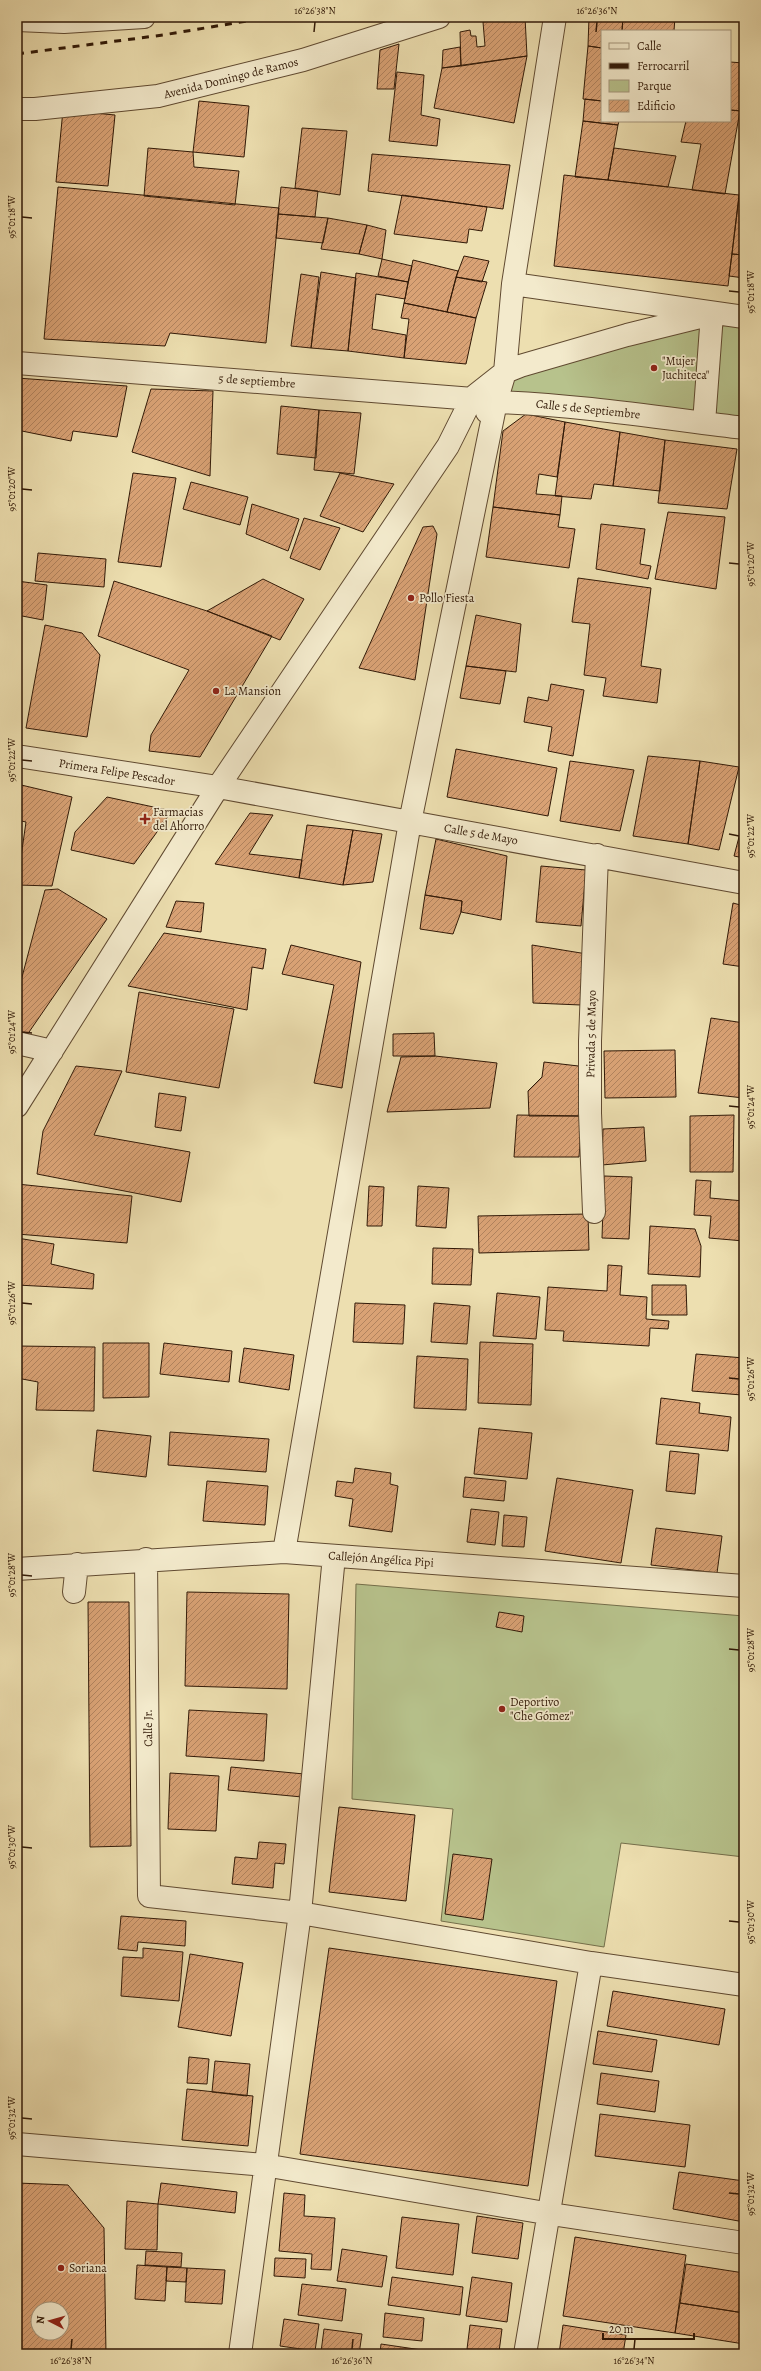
<svg xmlns="http://www.w3.org/2000/svg" width="761" height="2371" viewBox="0 0 761 2371" font-family="Alegreya,serif">
  <defs>
    <pattern id="building-hatch" width="6" height="6" patternUnits="userSpaceOnUse"><rect width="6" height="6" fill="#d9a275"/><path d="M-1 1l2-2M0 6l6-6M5 7l2-2" fill="none" stroke="#b1835e"/></pattern>
  </defs>
  <rect width="100%" height="100%" fill="#eddfb0"/>
  <filter id="stains"><feTurbulence type="fractalNoise" baseFrequency=".005" numOctaves="4"/><feColorMatrix values="0 0 0 0 .2 0 0 0 0 .09 0 0 0 0 .02 0 0 0 .5 -.17"/></filter>
  <radialGradient id="worn" r=".72"><stop offset=".6" stop-color="#630" stop-opacity="0"/><stop offset="1" stop-color="#630" stop-opacity=".3"/></radialGradient>
  <!-- park -->
  <path fill="#b7c28c" stroke="#746e4a" d="M744,317V428L472,398L539,361Z
    M356,1584L744,1616V1857L621,1843L604,1947L441,1921L453,1809L352,1799Z"/>
  <!-- building -->
  <path fill="url(#building-hatch)" stroke="#311907" fill-rule="evenodd" d="M516,17H525L527,56L461,66L460,32L470,30L471,36H476L477,47L485,46L483,22Z
    M589,17H623L622,31H602V48L588,46Z
    M623,17H675L674,31H622Z
    M399,44L394,89H377L380,50Z
    M588,46L602,48V101L583,99Z
    M460,47L461,66L442,68L443,50Z
    M527,56L514,123L434,108L442,68Z
    M730,62L744,63V111L730,110Z
    M397,72L424,75L421,115L440,119L437,146L389,141Z
    M585,99L602,101V121H619L618,125L583,121Z
    M199,101L249,106L244,157L193,152Z
    M63,110L115,115L108,186L56,182Z
    M730,110L740,111L725,194L692,190L701,144L681,142L686,121H730Z
    M583,121L618,125L608,180L575,177Z
    M302,128L347,131L340,195L295,188Z
    M148,148L193,152L194,167L239,171L235,205L144,196Z
    M614,148L676,156L668,187L608,180Z
    M372,154L510,165L503,209L368,191Z
    M564,175L739,195L728,286L554,266Z
    M58,187L279,208L266,343L170,333L165,346L44,339Z
    M281,187L318,191L315,217L278,214Z
    M740,189L744,190V255L732,254Z
    M402,195L487,207L482,231L469,229L467,243L394,234Z
    M278,214L328,218L323,243L276,238Z
    M328,218L367,225L359,254L321,249Z
    M367,225L386,230L382,259L359,254Z
    M732,254L744,255V278L729,276Z
    M464,256L489,261L482,282L456,277Z
    M382,259L412,266L408,282L378,276Z
    M413,260L458,271L447,312L404,303Z
    M321,272L356,278L348,351L311,348Z
    M356,273L408,282L405,299L376,294L372,329L406,335L404,358L348,351Z
    M301,274L319,277L311,348L291,346Z
    M456,277L487,282L476,318L447,312Z
    M404,303L476,318L466,364L404,358L409,319L401,318Z
    M17,378L127,386L117,437L73,431L71,441L17,430Z
    M151,389L213,391L210,476L132,452Z
    M281,406L319,410L316,458L277,454Z
    M319,410L361,413L354,474L314,470Z
    M526,414L565,422L557,477L539,474L536,494L562,496L560,515L493,507L503,431Z
    M565,422L620,432L613,486L594,484L591,499L555,496Z
    M620,432L665,440L660,491L613,486Z
    M665,440L737,449L727,509L658,503Z
    M133,473L176,478L161,567L118,562Z
    M340,473L394,484L363,532L320,516Z
    M191,482L248,497L240,525L183,509Z
    M252,504L299,519L288,551L246,534Z
    M493,507L560,515L558,527L575,529L569,568L486,557Z
    M668,512L725,517L716,589L655,579Z
    M304,518L340,528L320,570L290,558Z
    M601,524L645,529L640,564L651,566L648,579L596,569Z
    M433,526L437,534L415,680L359,668L423,527Z
    M38,553L106,559L104,587L35,581Z
    M578,578L651,588L641,666L661,669L657,703L603,696L606,678L584,675L590,624L572,622Z
    M263,579L304,599L280,640L207,611Z
    M17,581L47,585L43,620L17,615Z
    M114,581L207,611L272,636L200,757L149,751L151,735L189,670L98,636Z
    M476,615L521,624L516,672L466,666Z
    M45,625L82,633L100,655L87,737L26,728Z
    M17,648L20,649L17,670Z
    M466,666L506,671L500,704L460,698Z
    M551,684L584,690L573,756L548,751L552,727L524,722L528,697L548,701Z
    M456,749L557,768L548,816L447,797Z
    M648,756L700,761L688,844L633,836Z
    M570,761L634,770L620,831L560,821Z
    M700,761L739,767L719,850L688,844Z
    M17,784L72,797L52,886L17,885L26,822L17,820Z
    M107,797L172,811L134,864L71,850L75,832Z
    M250,813L273,815L249,854L302,860L299,878L215,864Z
    M744,818V858L734,856Z
    M307,825L353,830L343,885L299,878Z
    M353,830L382,834L373,882L343,885Z
    M436,839L507,856L501,920L461,912L462,901L425,895Z
    M541,866L586,870L581,926L536,922Z
    M58,889L107,919L27,1035L17,1032V996L45,890Z
    M425,895L462,901L461,912L453,934L420,929Z
    M176,901L204,903L201,932L166,927Z
    M733,903L744,906V967L723,964Z
    M164,933L266,949L263,969L252,967L247,1010L128,986Z
    M291,945L361,962L342,1088L314,1083L334,985L282,974Z
    M532,945L587,954L581,1005L533,1003Z
    M139,992L234,1009L219,1088L126,1072Z
    M711,1018L744,1023V1098L698,1093Z
    M434,1033L435,1056H393V1034Z
    M675,1050L676,1097L605,1098L604,1051Z
    M435,1056L497,1063L490,1108L387,1112L401,1057Z
    M544,1062L587,1067L582,1116H529L528,1091L542,1077Z
    M76,1066L122,1071L94,1135L190,1152L181,1202L37,1174L43,1131Z
    M159,1093L186,1097L181,1131L155,1127Z
    M517,1115L582,1116L579,1157H514Z
    M734,1115L733,1172H690V1116Z
    M644,1127L646,1161L602,1165L603,1129Z
    M604,1176L632,1177L629,1239L602,1238Z
    M696,1180L711,1181L710,1198L744,1201V1241L709,1238L711,1216L694,1215Z
    M17,1184L132,1196L127,1243L17,1234Z
    M369,1186L384,1187L382,1226H367Z
    M418,1186L449,1188L446,1228L416,1226Z
    M588,1214L589,1250L479,1253L478,1216Z
    M650,1226L695,1229L701,1246L700,1277L648,1274Z
    M17,1238L54,1244L51,1264L94,1274L93,1289L17,1285Z
    M433,1248L473,1249L471,1285L432,1284Z
    M608,1265L622,1266L620,1295L647,1297L646,1319L669,1321L668,1329L650,1328L649,1346L563,1341L564,1331L545,1330L548,1287L607,1291Z
    M652,1285H686L687,1315H652Z
    M497,1293L540,1297L536,1339L493,1336Z
    M355,1303L405,1305L403,1344L353,1342Z
    M434,1303L470,1306L467,1344L431,1342Z
    M480,1342L533,1344L531,1405L478,1403Z
    M103,1343H149V1397L103,1398Z
    M164,1343L232,1351L229,1382L160,1374Z
    M17,1346L95,1347L94,1411L36,1410L38,1382L17,1378Z
    M244,1348L294,1355L289,1390L239,1382Z
    M696,1354L744,1358L742,1395L692,1391Z
    M417,1356L468,1359L466,1410L414,1408Z
    M661,1398L700,1403L699,1413L731,1417L728,1451L656,1444Z
    M479,1428L532,1433L527,1479L474,1474Z
    M97,1430L151,1436L146,1477L93,1471Z
    M170,1432L269,1439L266,1472L168,1465Z
    M670,1451L699,1454L695,1494L666,1491Z
    M355,1468L391,1473L390,1484L398,1486L392,1532L349,1526L353,1499L335,1496L337,1481L353,1483Z
    M465,1477L506,1481L504,1501L463,1497Z
    M557,1478L633,1490L621,1563L545,1551Z
    M207,1481L268,1486L265,1525L203,1521Z
    M471,1509L499,1512L495,1545L467,1542Z
    M504,1515L527,1517L524,1547L502,1546Z
    M656,1528L722,1536L717,1573L651,1565Z
    M187,1592L289,1594L287,1689L185,1686Z
    M88,1602H129L131,1846L90,1847Z
    M499,1612L524,1616L522,1632L496,1627Z
    M189,1710L267,1714L264,1761L186,1756Z
    M231,1767L304,1774L302,1797L228,1790Z
    M170,1773L219,1776L216,1831L168,1829Z
    M339,1807L415,1815L406,1901L329,1892Z
    M259,1842L286,1844L284,1864L275,1863L273,1888L232,1884L235,1857L257,1859Z
    M453,1854L492,1859L483,1920L445,1914Z
    M121,1916L186,1921L185,1946L138,1942L137,1951L118,1949Z
    M143,1948L183,1952L179,2001L121,1996L123,1957L143,1958Z
    M329,1948L557,1981L528,2186L300,2154Z
    M190,1954L243,1963L231,2036L178,2027Z
    M613,1991L725,2009L719,2045L607,2026Z
    M598,2031L657,2040L652,2072L593,2064Z
    M189,2057L209,2059L207,2084L187,2083Z
    M215,2061L250,2064L247,2096L212,2092Z
    M601,2073L659,2081L655,2112L597,2104Z
    M187,2089L253,2096L248,2146L182,2140Z
    M600,2114L690,2125L685,2167L595,2156Z
    M679,2172L744,2181V2222L673,2209Z
    M17,2183L68,2185L104,2228L106,2354H17ZM38,2309H62V2333H38Z
    M161,2183L237,2192L235,2213L158,2204Z
    M284,2193L305,2195L304,2216L335,2218L331,2270L311,2269L312,2254L279,2251Z
    M127,2201L158,2204L157,2250L125,2249Z
    M477,2216L523,2223L518,2259L472,2253Z
    M402,2217L459,2224L453,2275L396,2268Z
    M575,2237L686,2255L675,2333L563,2316Z
    M342,2249L387,2256L382,2287L337,2281Z
    M146,2251L182,2253L181,2267L145,2265Z
    M275,2258L306,2259L305,2278L274,2276Z
    M686,2264L744,2273V2313L680,2303Z
    M137,2265L167,2267L165,2301L135,2299Z
    M167,2267L187,2268L186,2282L166,2281Z
    M187,2268L225,2270L222,2304L185,2302Z
    M392,2277L463,2287L460,2315L388,2305Z
    M472,2277L512,2283L507,2322L466,2316Z
    M302,2284L346,2289L342,2321L298,2315Z
    M680,2303L744,2313V2344L675,2333Z
    M385,2313L424,2318L422,2341L383,2337Z
    M284,2319L319,2324L315,2351L280,2346Z
    M470,2325L502,2329L499,2352L467,2349Z
    M563,2325L626,2335L623,2354H559Z
    M324,2329L362,2334L359,2354L321,2352Z
    M381,2344L449,2354H380Z
    M270,2351L288,2354H269Z"/>
  <g fill="none" stroke-linecap="round" stroke-linejoin="round">
    <defs>
      <path id="minor" d="M17,20L64,22L144,17
        M17,109H35L158,96L303,60L439,17
        M513,284L744,317
        M17,363L486,400
        M487,412L496,402C580,405 661,418 744,428
        M704,423L712,314
        M17,756L218,787L744,883
        M17,1043L52,1051
        M17,1106L218,787L448,446L472,398L505,372L520,366L627,335L712,314
        M594,1212L590,1113V1041L597,855
        M284,1552L410,822L496,402L505,372L513,284L555,17
        M146,1559L149,1896L300,1913L591,1963L744,1985
        M17,1569L284,1552L744,1586
        M74,1592L77,1564
        M17,2144L264,2165L551,2214L744,2243
        M240,2354L300,1913L334,1556
        M525,2354L591,1963"/>
    </defs>
    <!-- minor casing -->
    <use href="#minor" stroke="#604a31" stroke-width="24"/>
    <!-- minor -->
    <use href="#minor" stroke="#f3eacc" stroke-width="22"/>
    <!-- rail -->
    <path stroke="#311907" stroke-width="3" stroke-dasharray="7 7" stroke-linecap="butt" d="M17,54L163,35L271,17"/>
  </g>
  <!-- ticks -->
  <path fill="none" stroke="#311907" stroke-width="1.5" d="M314,32L315,22M596,32L597,22M22,217L32,218M729,291L739,292M22,489L32,490M729,563L739,564M22,760L32,761M729,834L739,836M22,1032L32,1033M729,1106L739,1107M22,1303L32,1304M729,1378L739,1379M22,1575L32,1576M729,1649L739,1650M22,1847L32,1848M729,1921L739,1922M22,2118L32,2119M729,2193L739,2194M71,2349L72,2339M352,2349L353,2339M634,2349L635,2339"/>
  <!-- markers -->
  <g fill="#8f2418" stroke="#f3eacc" stroke-width="1.5">
    <circle cx="654" cy="368" r="4"/>
    <circle cx="411" cy="598" r="4"/>
    <circle cx="216" cy="691" r="4"/>
    <path d="M143 813h4v4h4v4h-4v4h-4v-4h-4v-4h4z"/>
    <circle cx="502" cy="1709" r="4"/>
    <circle cx="61" cy="2268" r="4"/>
  </g>
  <g text-anchor="middle" dominant-baseline="central" stroke-width="3.5" stroke-linejoin="round" paint-order="stroke">
    <!-- street labels -->
    <g font-size="12" fill="#311907" stroke="#f3eacc">
      <text transform="translate(231 78) rotate(-14)">Avenida Domingo de Ramos</text>
      <text transform="translate(257 381) rotate(4)">5 de septiembre</text>
      <text transform="translate(588 409) rotate(6)">Calle 5 de Septiembre</text>
      <text transform="translate(117 772) rotate(9)">Primera Felipe Pescador</text>
      <text transform="translate(481 834) rotate(10)">Calle 5 de Mayo</text>
      <text transform="translate(591 1034) rotate(-89)">Privada 5 de Mayo</text>
      <text transform="translate(381 1559) rotate(4)">Callejón Angélica Pipi</text>
      <text transform="translate(148 1728) rotate(-91)">Calle Jr.</text>
    </g>
    <!-- poi labels -->
    <g font-size="12" fill="#311907" stroke="#f3eacc" text-anchor="start">
      <text x="662" y="361">"Mujer<tspan x="662" dy="14">Juchiteca"</tspan></text>
      <text x="419" y="598">Pollo Fiesta</text>
      <text x="224" y="691">La Mansion</text>
      <text x="153" y="812">Farmacias<tspan x="153" dy="14">del Ahorro</tspan></text>
      <text x="510" y="1702">Deportivo<tspan x="510" dy="14">"Che Gómez"</tspan></text>
      <text x="69" y="2268">Soriana</text>
    </g>
  </g>
  <!-- margin -->
  <rect width="761" height="2371" fill="none" stroke="#eddfb0" stroke-width="44"/>
  <!-- legend -->
  <rect x="601" y="30" width="130" height="92" fill="#f3eacc" stroke="#a5967d"/>
  <rect x="609" y="43" width="20" height="6" fill="#f3eacc" stroke="#a5967d"/>
  <text x="637" y="50" font-size="12" fill="#311907">Calle</text>
  <rect x="609" y="63" width="20" height="6" fill="#311907" stroke="#a5967d"/>
  <text x="637" y="70" font-size="12" fill="#311907">Ferrocarril</text>
  <rect x="609" y="80" width="20" height="12" fill="#b7c28c" stroke="#a5967d"/>
  <text x="637" y="90" font-size="12" fill="#311907">Parque</text>
  <rect x="609" y="100" width="20" height="12" fill="url(#building-hatch)" stroke="#a5967d"/>
  <text x="637" y="110" font-size="12" fill="#311907">Edificio</text>
  <!-- north arrow -->
  <g transform="translate(50 2321) rotate(276)"><circle r="19" fill="#f3eacc" stroke="#a5967d"/>
  <path d="M0-3L7 15L0 10L-7 15Z" fill="#8f2418"/>
  <text y="-6" font-size="11" font-weight="bold" text-anchor="middle" fill="#311907">N</text>
  </g>
  <!-- scale -->
  <path d="M603 2333v6h91v-6" fill="none" stroke="#311907" stroke-width="2"/>
  <text x="609" y="2333" font-size="12" fill="#311907" stroke="#f3eacc" stroke-width="3" paint-order="stroke">20 m</text>
  <rect x="22" y="22" width="717" height="2327" fill="none" stroke="#311907" stroke-width="1.5"/>
  <g font-size="10" text-anchor="middle" fill="#311907">
    <text x="315" y="14">16°26'38"N</text>
    <text x="597" y="14">16°26'36"N</text>
    <text transform="translate(11 217) rotate(-90)" y="4">95°01'18"W</text>
    <text transform="translate(750 292) rotate(-90)" y="4">95°01'18"W</text>
    <text transform="translate(11 489) rotate(-90)" y="4">95°01'20"W</text>
    <text transform="translate(750 564) rotate(-90)" y="4">95°01'20"W</text>
    <text transform="translate(11 760) rotate(-90)" y="4">95°01'22"W</text>
    <text transform="translate(750 836) rotate(-90)" y="4">95°01'22"W</text>
    <text transform="translate(11 1032) rotate(-90)" y="4">95°01'24"W</text>
    <text transform="translate(750 1107) rotate(-90)" y="4">95°01'24"W</text>
    <text transform="translate(11 1303) rotate(-90)" y="4">95°01'26"W</text>
    <text transform="translate(750 1379) rotate(-90)" y="4">95°01'26"W</text>
    <text transform="translate(11 1575) rotate(-90)" y="4">95°01'28"W</text>
    <text transform="translate(750 1650) rotate(-90)" y="4">95°01'28"W</text>
    <text transform="translate(11 1847) rotate(-90)" y="4">95°01'30"W</text>
    <text transform="translate(750 1922) rotate(-90)" y="4">95°01'30"W</text>
    <text transform="translate(11 2118) rotate(-90)" y="4">95°01'32"W</text>
    <text transform="translate(750 2194) rotate(-90)" y="4">95°01'32"W</text>
    <text x="71" y="2364">16°26'38"N</text>
    <text x="352" y="2364">16°26'36"N</text>
    <text x="634" y="2364">16°26'34"N</text>
  </g>
  <rect width="100%" height="100%" filter="url(#stains)"/>
  <rect width="100%" height="100%" fill="url(#worn)"/>
</svg>
